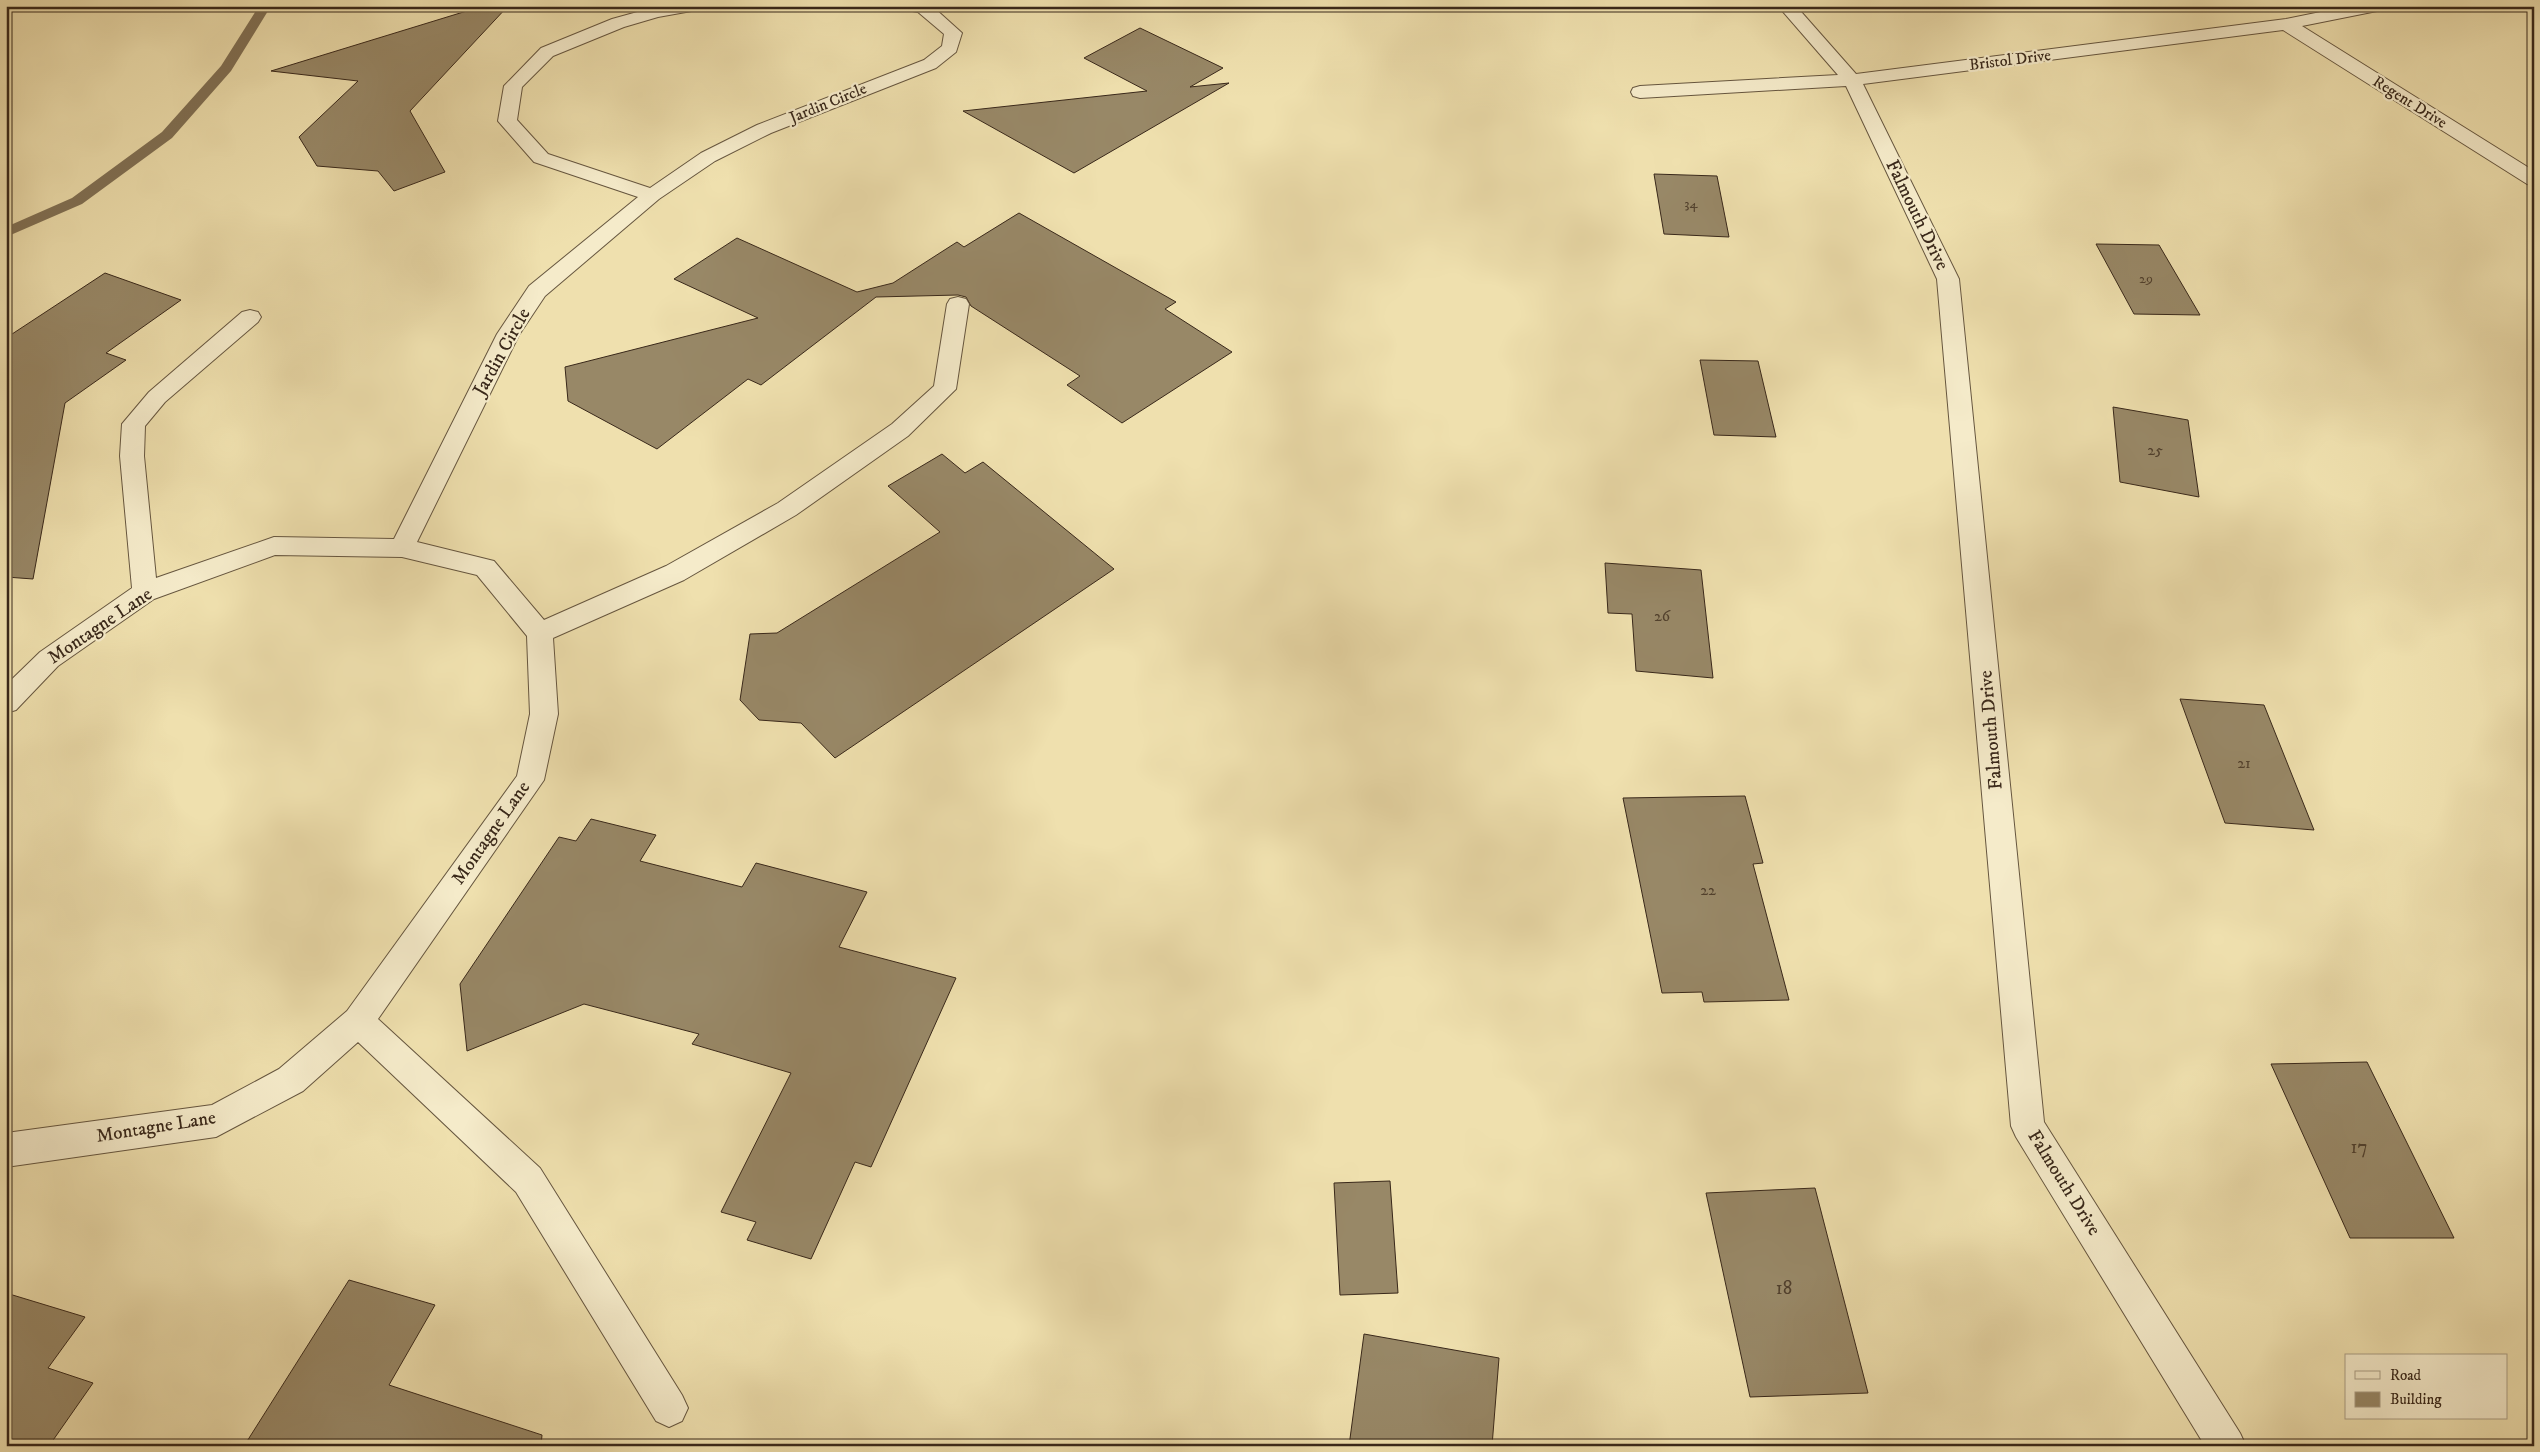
<svg xmlns="http://www.w3.org/2000/svg" width="2540" height="1452" viewBox="0 0 2540 1452" font-family="'IM FELL DW Pica',serif">
  <rect width="100%" height="100%" fill="#efe0ae"/>
  <filter id="stains"><feTurbulence type="fractalNoise" baseFrequency=".004" numOctaves="4"/><feColorMatrix values="0 0 0 0 .2 0 0 0 0 .09 0 0 0 0 .02 0 0 0 .5 -.17"/></filter>
  <radialGradient id="worn" r=".72"><stop offset=".6" stop-color="#630" stop-opacity="0"/><stop offset="1" stop-color="#630" stop-opacity=".3"/></radialGradient>
  <g fill="none" stroke-linecap="round" stroke-linejoin="round">
    <!-- stream -->
    <path fill="#817155" fill-rule="evenodd" d="M259,6H271L231,71L172,138L82,204L6,237V227L72,198L162,132L221,66Z"/>
  </g>
  <!-- building -->
  <path fill="#988867" stroke="#39281a" d="M483,6H508L410,111L445,172L394,191L378,171L317,166L299,137L358,81L271,71Z
    M1140,28L1223,68L1190,87L1229,83L1074,173L963,111L1147,91L1084,58Z
    M1654,174L1717,176L1729,237L1664,234Z
    M1019,213L1176,302L1165,309L1232,352L1122,423L1067,385L1080,376L971,306L966,297L958,295L876,297L761,385L748,379L657,449L568,401L565,367L758,318L674,279L737,238L857,292L893,283L957,242L964,247Z
    M2096,244L2159,245L2200,315L2134,314Z
    M105,273L181,300L106,353L126,360L65,403L33,579L6,577V338Z
    M1700,360L1758,361L1776,437L1714,435Z
    M2113,407L2188,420L2199,497L2120,482Z
    M942,454L965,473L983,462L1114,569L835,758L801,723L759,720L740,700L750,634L777,633L940,532L888,486Z
    M1605,563L1701,570L1713,678L1636,671L1632,614L1608,613Z
    M2180,699L2264,705L2314,830L2225,823Z
    M1745,796L1763,863L1753,864L1789,1000L1704,1002L1702,992L1662,993L1623,798Z
    M591,819L656,835L640,861L742,887L756,863L867,892L839,947L956,978L871,1167L855,1162L811,1259L747,1240L756,1222L721,1212L791,1073L692,1044L699,1034L584,1004L467,1051L460,984L559,837L576,841Z
    M2367,1062L2454,1238H2350L2271,1064Z
    M1390,1181L1398,1293L1340,1295L1334,1183Z
    M1815,1188L1868,1393L1750,1397L1706,1193Z
    M349,1280L435,1305L389,1385L542,1435L541,1446H244Z
    M6,1293L85,1317L48,1368L93,1383L49,1446H6Z
    M1364,1334L1499,1358L1492,1446H1349Z"/>
  <g fill="none" stroke-linecap="round" stroke-linejoin="round">
    <defs>
      <path id="minor" d="M659,6H699L697,10L658,17L624,27L553,56L522,87L517,120L548,154L650,188L701,153L757,125L924,60L942,46L944,34L918,12L907,10L905,6H932L962,33L956,52L936,68L771,133L715,161L659,199L545,296L519,335L417,542L494,561L544,620L666,566L778,503L892,424L934,386L947,304L950,299L958,297L966,299L969,304L956,389L908,436L796,515L684,580L553,638L558,714L544,780L378,1019L540,1168L682,1395L688,1408L682,1421L669,1427L656,1421L516,1192L358,1042L303,1091L216,1137L6,1167V1133L212,1105L279,1069L347,1011L517,776L530,714L527,636L477,575L402,557L275,555L154,599L58,666L16,710L6,713V685L40,652L132,588L120,456L122,424L149,392L242,312L250,310L258,312L261,317L258,322L165,402L145,426L144,456L156,578L274,537L394,539L497,334L529,286L638,197L534,162L498,121L504,86L541,48L612,19Z
        M1778,6H1796L1856,74L2286,19L2350,6H2385L2377,11L2302,26L2534,171V186L2527,184L2283,30L1863,84L1959,279L2044,1122L2240,1433L2246,1446H2205L2016,1137L2011,1126L1937,279L1846,86L1640,98L1633,96L1631,92L1633,88L1640,86L1838,75Z"/>
    </defs>
    <!-- minor casing -->
    <use href="#minor" stroke="#66563f" stroke-width="2"/>
    <!-- minor -->
    <use href="#minor" fill="#f5ebca" fill-rule="evenodd"/>
  </g>
  <g text-anchor="middle" dominant-baseline="central" stroke-width="4.5" stroke-linejoin="round" paint-order="stroke">
    <!-- far-number labels -->
    <g font-size="14" fill="#51402d">
      <text x="1691" y="204">34</text>
      <text x="2146" y="279">29</text>
    </g>
    <!-- far-street labels -->
    <g font-size="16" fill="#39281a" stroke="#f5ebca">
      <text transform="translate(2010 60) rotate(-7)">Bristol Drive</text>
      <text transform="translate(2410 102) rotate(32)">Regent Drive</text>
      <text transform="translate(828 103) rotate(-22)">Jardin Circle</text>
    </g>
    <!-- number labels -->
    <g font-size="16" fill="#51402d">
      <text x="2155" y="450">25</text>
      <text x="1662" y="616">26</text>
      <text x="2244" y="763">21</text>
      <text x="1708" y="890">22</text>
    </g>
    <!-- street labels -->
    <g font-size="19" fill="#39281a" stroke="#f5ebca">
      <text transform="translate(1917 215) rotate(64)">Falmouth Drive</text>
      <text transform="translate(502 352) rotate(-61)">Jardin Circle</text>
      <text transform="translate(100 626) rotate(-34)">Montagne Lane</text>
      <text transform="translate(1991 730) rotate(-95)">Falmouth Drive</text>
      <text transform="translate(491 833) rotate(-55)">Montagne Lane</text>
      <text transform="translate(156 1127) rotate(-9)">Montagne Lane</text>
      <text transform="translate(2064 1183) rotate(58)">Falmouth Drive</text>
    </g>
    <!-- near-number labels -->
    <g font-size="19" fill="#51402d">
      <text x="2359" y="1147">17</text>
      <text x="1784" y="1288">18</text>
    </g>
  </g>
  <!-- margin -->
  <rect width="2540" height="1452" fill="none" stroke="#efe0ae" stroke-width="25"/>
  <rect x="8" y="8" width="2525" height="1437" fill="none" stroke="#39281a" stroke-width="2.5"/>
  <rect x="12" y="12" width="2515" height="1427" fill="none" stroke="#39281a"/>
  <!-- legend -->
  <rect x="2345" y="1354" width="162" height="65" fill="#f5ebca" stroke="#aa9d84"/>
  <rect x="2355" y="1371" width="25" height="8" fill="#f5ebca" stroke="#aa9d84"/>
  <text x="2390" y="1380" font-size="15" fill="#39281a">Road</text>
  <rect x="2355" y="1392" width="25" height="15" fill="#988867" stroke="#aa9d84"/>
  <text x="2390" y="1404" font-size="15" fill="#39281a">Building</text>
  <rect width="100%" height="100%" filter="url(#stains)"/>
  <rect width="100%" height="100%" fill="url(#worn)"/>
</svg>
